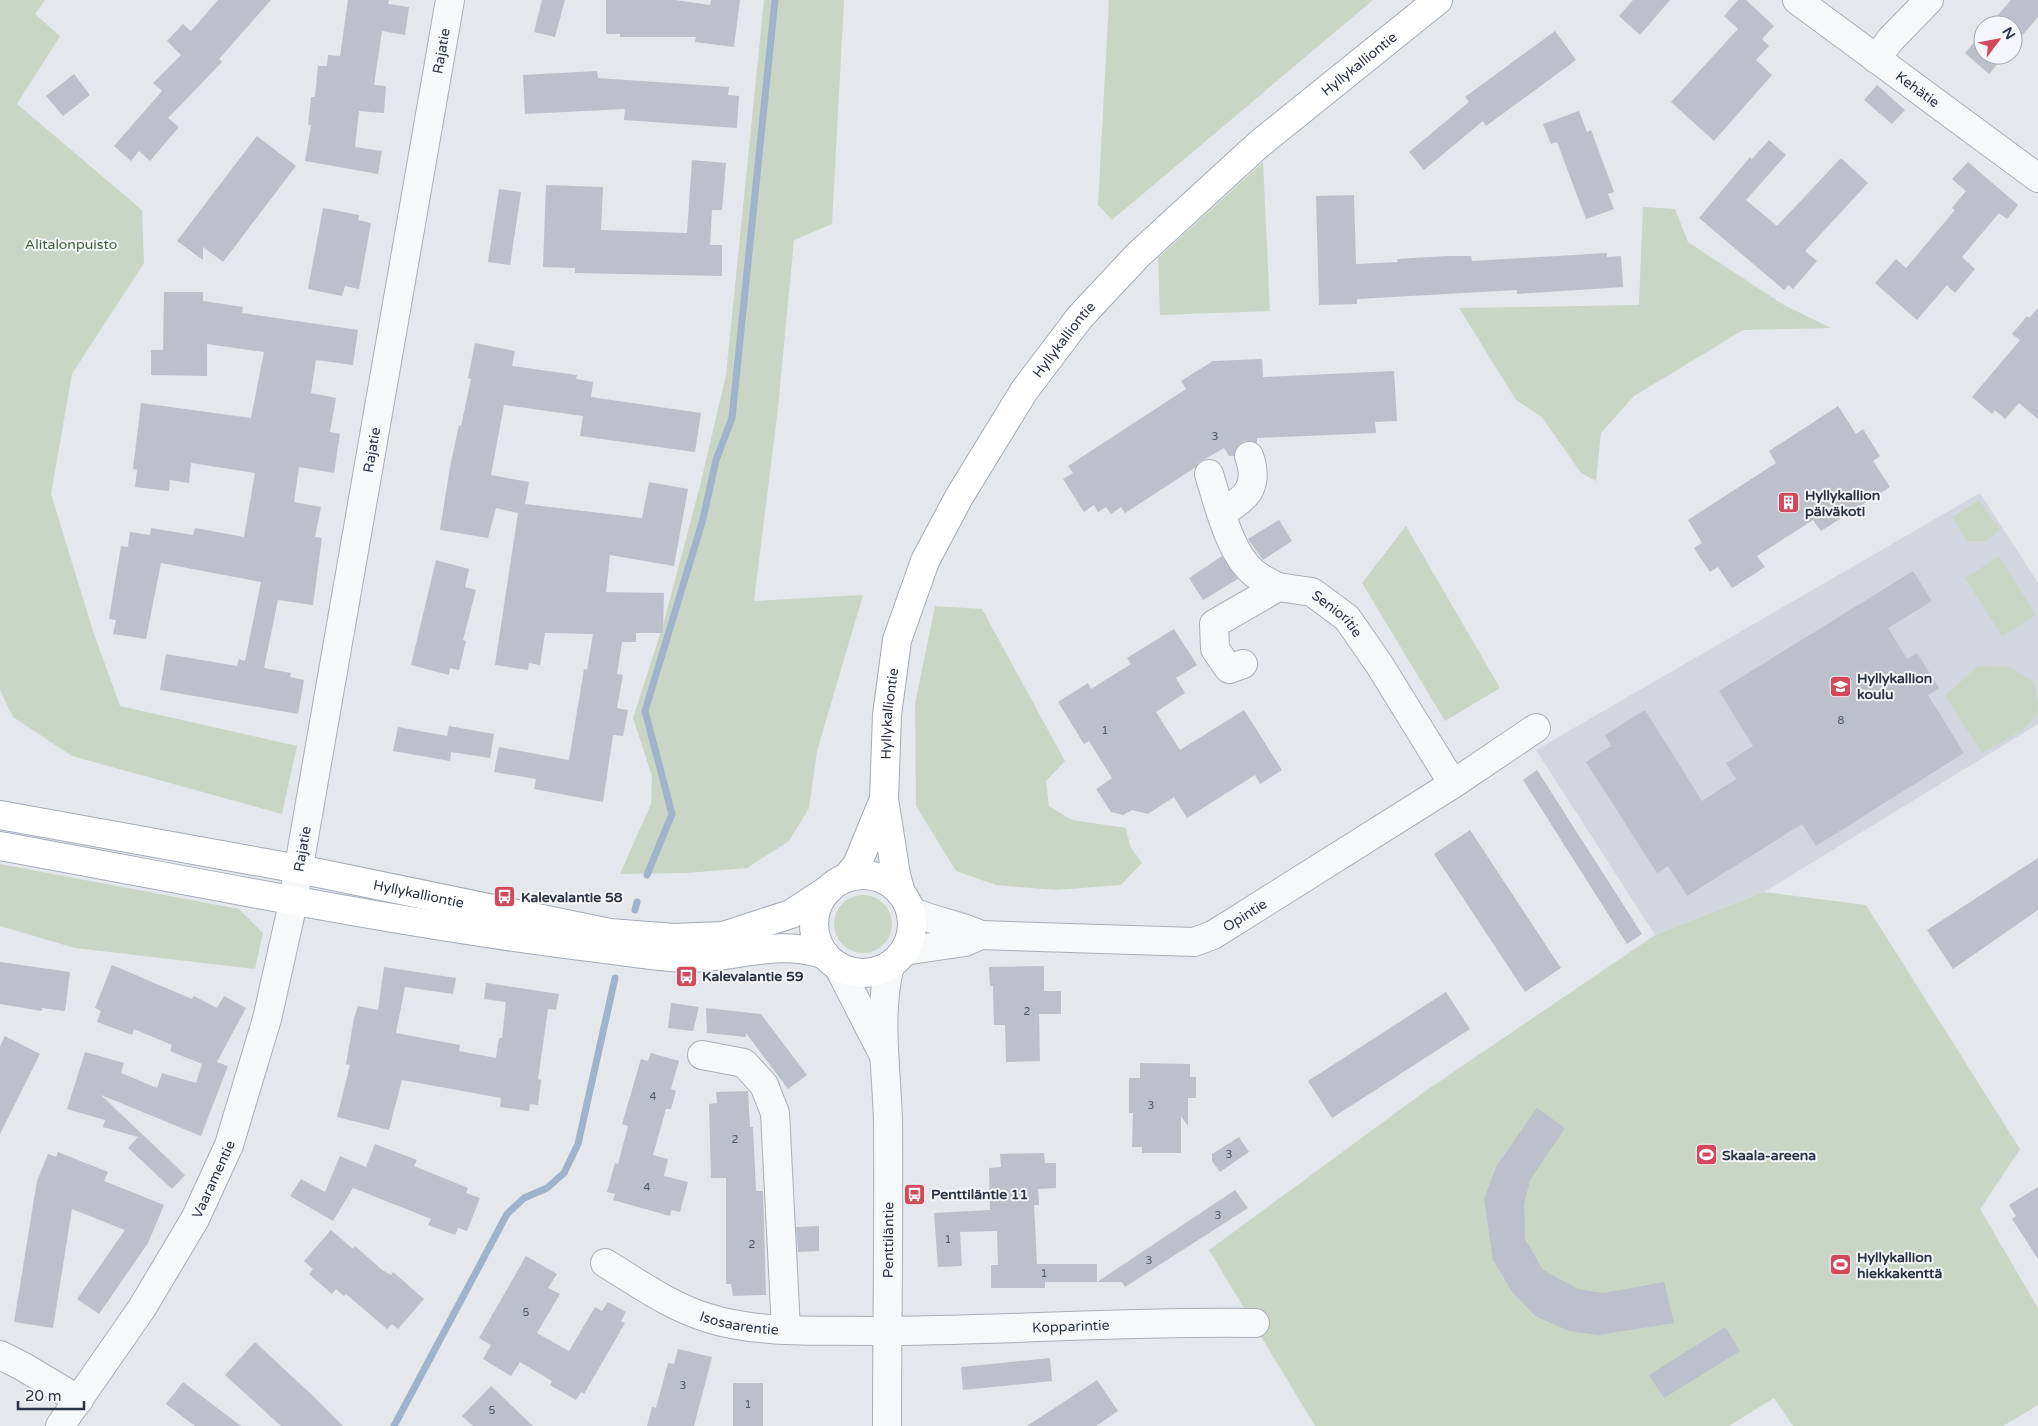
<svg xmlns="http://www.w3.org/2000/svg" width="2038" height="1426" viewBox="0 0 2038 1426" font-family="'Varela Round',sans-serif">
  <rect width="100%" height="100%" fill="#e4e7ec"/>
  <!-- built -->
  <path fill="#d2d6de" d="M1980,493L2038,583V724L1764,892L1655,935L1536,750Z"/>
  <!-- green -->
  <path fill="#c9d6c5" d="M0,0H45L35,14L60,36L17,104L142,210L144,263L72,374L51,494L93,631L120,706L297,746L282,814L72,756L13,717L0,690Z
    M764,0H844L832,224L794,240L778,408L754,601L863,595L817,751L809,808L789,841L747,868L687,873L620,874L651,804L652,776L633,718L663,625L700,486L726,375Z
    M1109,0H1373L1112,220L1098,205Z
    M1263,162L1270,311L1160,315L1158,258Z
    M1643,207L1675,209L1688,242L1784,305L1831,328L1743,330L1634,396L1601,433L1596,481L1581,473L1542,417L1516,400L1459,308L1639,305Z
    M1979,500L2000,530L1986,541H1967L1952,517Z
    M1406,526L1500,688L1445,721L1362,583Z
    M1999,556L2036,615L2002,636L1965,578Z
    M935,606L982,609L1065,761L1046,781L1049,806L1072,820L1126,828L1130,846L1142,863L1121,885L1056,890L996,885L956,871L916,806L915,704Z
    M1978,666L2009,667L2034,682C2036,690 2038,701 2038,710C2032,730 1999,742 1982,753L1945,696Z
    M0,864L239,909L263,933L255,969L75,948L0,926Z
    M1764,892L1866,905L2020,1149L1980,1209L2038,1308V1405L2003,1426H1793L1774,1398L1729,1426H1315L1209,1250L1424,1092L1655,935Z
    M834 924a29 29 0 1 1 58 0a29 29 0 1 1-58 0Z"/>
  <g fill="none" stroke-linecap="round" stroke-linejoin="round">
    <!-- stream -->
    <path stroke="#9fb4cc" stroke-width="7" d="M647,875L672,814L645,711L703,519L716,460L732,418L775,0
      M635,910L637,902
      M394,1426L507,1214L524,1198L547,1188L564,1173L578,1144L615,978"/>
  </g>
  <!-- building -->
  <path fill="#bbc0ca" d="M218,0H271L219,59L222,62L168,118L179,127L150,161L139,151L131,161L114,146L162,91L153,83L181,55L167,41L183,24L191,31Z
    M348,0H389L388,4L409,7L405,35L382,31L374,85L386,86L384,113L359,111L355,147L382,151L378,174L305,161L311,125H308L311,97H315L318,66H327L328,55L340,56Z
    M542,0H565L555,37L534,32Z
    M606,0H675L710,5L711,0H740L734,47L695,42L696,37H620V34H606Z
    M1633,0H1670L1640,35L1619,16Z
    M1738,0H1746L1774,26L1762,39L1769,46L1756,60L1772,75L1714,141L1671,102L1738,29L1724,16Z
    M2011,0H2038V17L2013,46V25H1989Z
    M1555,31L1576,60L1486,126L1483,121L1424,170L1409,152L1469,102L1465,97Z
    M1983,32V55H2005L1989,74L1965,53Z
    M597,71L598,78L729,87L728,95L739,96L737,128L624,120L625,109L525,114L523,75Z
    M74,74L90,95L63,116L46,96Z
    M1877,85L1905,110L1892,124L1864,100Z
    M1579,111L1587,132L1591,130L1614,192L1608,194L1614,209L1586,219L1557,142L1551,144L1543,124Z
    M257,136L296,166L223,262L203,247V260L177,241Z
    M1769,140L1786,155L1746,200L1777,226L1841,158L1868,183L1805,251L1817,261L1793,289L1788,285L1784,290L1699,218L1750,157L1752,159Z
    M692,160L726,163L722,210H712L710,245H722V276L575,273V268L543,267L546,185L603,187L601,230L687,233Z
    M1968,162L2018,205L2007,219L1999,213L1962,257L1975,269L1955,293L1947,285L1917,320L1875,283L1896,259L1906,268L1955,210L1952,208L1966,191L1952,179Z
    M499,189L521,192L510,265L488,262Z
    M1354,195L1356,264L1398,262L1397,259L1447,256H1471L1472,261L1607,253V257L1621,256L1623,287L1517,294V290L1357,299V304L1319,305L1316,196Z
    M323,208L359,215L358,220L371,223L359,289L345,286L342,296L308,289Z
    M164,292H203V301L243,307L242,313L358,330L353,365L316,360L311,393L336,398L330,432L340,434L334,473L299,467L294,502L321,507L315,537L322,538L313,605L278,600L264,668L291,673L290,677L304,680L298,714L160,690L166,654L237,666L239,659L245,661L261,582L161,563L146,639L113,634L116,620L109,619L121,546L128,547L130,532L150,535L151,528L193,535L195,528L244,537L255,473L191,463L189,483L170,480L169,491L135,487L137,470L133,469L141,403L251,418L264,352L207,344V376L151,375V350H163Z
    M2038,308V419L2019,403L2005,419L1995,410L1992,414L1972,397L2020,340L2012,334L2027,316L2029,318Z
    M475,343L515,351L512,366L577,375L576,379L593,382L591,397L701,413L695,452L580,436L583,416L504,405L491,475L529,482L525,504L642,518L649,482L688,489L674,566L610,555L606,592L664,593L663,633H636V642H622L617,674L623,675L617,708L628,710L623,736L613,735L603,802L534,789L536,779L494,772L499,747L569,760L584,669L587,670L593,634L545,633L540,665L529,663L528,670L495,665L518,513L496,508L488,538L440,530L450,467L459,425L461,426L471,379L468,378Z
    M1262,359L1263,377L1394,371L1397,421L1375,422L1376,433L1257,438V443L1244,441L1238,445L1234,456H1229L1224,448L1198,463L1196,467L1125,513L1121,507L1111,514L1106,507L1098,512L1094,505L1084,512L1063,479L1073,473L1068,466L1186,389L1181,381L1213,361Z
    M1838,406L1856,434L1863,429L1880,456L1873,461L1890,487L1821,531L1813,520L1757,556L1765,567L1732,588L1718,567L1710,572L1694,548L1702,543L1688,520L1776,463L1769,451Z
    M1279,520L1292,541L1263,560L1248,539Z
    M1222,556L1238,579L1203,600L1189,578Z
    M436,560L469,569L465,587L476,590L463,640L466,641L459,670L450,668L449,675L411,665Z
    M1913,571L1932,601L1888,628L1907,659L1917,653L1939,688L1928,695L1964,753L1816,846L1802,824L1687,896L1668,866L1657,873L1586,762L1611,746L1605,735L1645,710L1702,801L1736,779L1726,763L1753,746L1719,691Z
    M1174,629L1197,665L1176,678L1185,693L1156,712L1180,750L1244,710L1282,770L1260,784L1255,775L1187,818L1174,797L1148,814L1132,810L1123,815L1111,812L1096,789L1112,778L1089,741L1084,744L1058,702L1088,683L1091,689L1131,664L1127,658Z
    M449,726L494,734L490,758L451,752L450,761L393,751L398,727L447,736Z
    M1537,770L1642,934L1627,944L1523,780Z
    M1470,830L1561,968L1525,992L1434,854Z
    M2038,858V910L1953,969L1927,930Z
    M0,962L70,972L65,1011L42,1008V1011L0,1004Z
    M112,965L192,999L194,996L217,1008L224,996L246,1008L217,1062L228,1066L201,1136L101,1095L185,1175L172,1189L128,1148L138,1137L103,1127L105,1120L67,1109L85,1052L124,1063L121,1073L157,1088L162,1073L196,1083L202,1064L170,1051L172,1045L134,1029L132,1035L97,1022L101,1011L95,1008Z
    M1044,966V991H1061V1014H1039L1040,1061L1006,1062L1005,1025H994L993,986H990L989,967Z
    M384,967L456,978L453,994L405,987L396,1033L460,1045L459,1051L496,1058L499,1038H502L506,1002L484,999L486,983L559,994L556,1010L548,1009L538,1079L541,1080L538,1105L530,1104L529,1111L500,1107L501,1098L402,1080L389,1130L337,1117L350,1065L346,1064L354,1018L358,1006L378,1010Z
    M1446,992L1470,1029L1332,1118L1308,1081Z
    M671,1003L699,1007L693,1031L668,1028Z
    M706,1008L761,1014L807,1075L788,1089L746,1033V1037L707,1033Z
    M5,1036L40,1054L0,1134V1046Z
    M651,1053L679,1061L671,1089L676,1091L671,1109H666L653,1155L668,1159L664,1176L688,1182L680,1212L671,1210L670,1216L613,1200L615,1194L607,1192L615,1163L618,1164L628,1126L622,1124L641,1059L648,1061Z
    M1140,1063L1190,1064V1077H1196V1098H1188V1126L1181,1116V1153H1142V1147H1132L1133,1113H1129V1078H1140Z
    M748,1091L750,1127H753L756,1191H763L766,1295L733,1296L731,1284H726V1178H711L709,1104L717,1103L716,1092Z
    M1537,1108L1565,1128L1530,1180L1524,1204L1525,1239L1543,1270L1578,1289L1603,1293L1664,1282L1674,1323L1599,1335L1569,1331L1535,1316L1513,1293L1493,1260L1484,1199L1497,1165Z
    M1239,1137L1249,1152L1220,1172L1212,1161V1154Z
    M375,1144L417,1160L414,1166L468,1188L466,1193L480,1198L467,1231L458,1228L455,1235L428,1225L431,1219L353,1188L333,1221L290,1196L301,1179L325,1192L340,1156L366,1167Z
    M58,1152L108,1172L104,1181L164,1205L148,1243L99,1314L77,1299L125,1230L72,1209L53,1328L14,1322L37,1181L48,1154L56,1157Z
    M1044,1153L1045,1163H1056V1188L1038,1189L1039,1205H1034L1037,1264H1097V1282H1045V1288H991V1265H998L997,1231L960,1232L962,1266L938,1267L934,1213L990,1210L989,1168L1001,1167L1000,1154Z
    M2038,1187V1259L2012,1219L2016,1216L2009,1205Z
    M1235,1190L1248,1208L1125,1287L1122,1282H1097Z
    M819,1226V1251L798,1252L796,1227Z
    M331,1230L353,1249L355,1246L382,1270L391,1275L393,1272L424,1299L398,1329L392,1324L387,1329L346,1294L344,1296L336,1289L332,1294L309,1274L313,1269L304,1261Z
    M526,1256L557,1274L548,1288L560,1294L537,1333L569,1351L595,1307L602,1311L608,1302L626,1312L621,1321L625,1323L584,1394L581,1392L576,1400L550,1385L552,1381L520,1362L511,1376L483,1359L491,1345L479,1338Z
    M1725,1327L1740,1351L1664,1398L1649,1375Z
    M255,1342L313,1396L343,1426H281L225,1375Z
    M678,1349L712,1357L694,1426H647L652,1407L656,1408L668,1363L674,1364Z
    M1050,1358L1052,1381L963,1390L961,1367Z
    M1097,1380L1118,1411L1096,1426H1027Z
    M183,1382L241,1426H195L166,1404Z
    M733,1383H763V1426H733Z
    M491,1386L533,1426H473L462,1416Z"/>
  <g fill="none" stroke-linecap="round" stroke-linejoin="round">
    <defs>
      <g id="minor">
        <path id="s1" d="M1797,0L2038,178"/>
        <path d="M1876,59L1891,39L1929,0"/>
        <path d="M1209,474C1218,503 1230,554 1254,573C1261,579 1270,583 1278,587"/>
        <path d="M1221,513C1246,499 1260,487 1249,456"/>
        <path id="s2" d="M1243,664L1229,669L1215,649L1214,624L1278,587L1312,592L1347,618L1379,664L1453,784"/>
        <path id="s3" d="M911,911C934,922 958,924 981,935L1194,942L1213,935L1453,784L1536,728"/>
        <path d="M904,951L965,942L981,935"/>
        <path d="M838,966L883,1054"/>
        <path d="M702,1055L744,1063L764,1085L775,1113L786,1329"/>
        <path id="s4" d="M605,1263C638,1283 671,1307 708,1318C758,1334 821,1330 873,1331C1001,1331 1128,1321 1255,1323"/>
        <path d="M0,1355L22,1366L79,1400"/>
        <path id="s5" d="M60,1426L142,1308L195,1219L229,1145L267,1019L291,912L450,0"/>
        <path id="s6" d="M887,1426C887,1325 889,1224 888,1123C887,1071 877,1017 890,965"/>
      </g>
      <g id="major">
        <path id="s7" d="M0,815L299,869L610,933L674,938L723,936L791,914L829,889"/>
        <path d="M0,846C204,883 407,926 613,950C636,953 660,957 684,958C733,959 777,938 825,955"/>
        <circle cx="863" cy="924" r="49"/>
        <path d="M846,878L857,865L884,799"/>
        <path id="s8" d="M901,893L896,875L884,799L887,715L897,640L925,561L959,497L1024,391L1080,317L1138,255L1258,145L1438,0"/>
      </g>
    </defs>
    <!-- minor casing -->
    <use href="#minor" stroke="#a9aeb7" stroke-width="30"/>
    <!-- major casing -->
    <use href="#major" stroke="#a3abb8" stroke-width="30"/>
    <!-- minor -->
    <use href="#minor" stroke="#f7f8fa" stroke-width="28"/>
    <!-- major -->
    <use href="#major" stroke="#fff" stroke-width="28"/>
  </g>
  <!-- icons -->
  <defs>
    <symbol id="building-square" viewBox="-11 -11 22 22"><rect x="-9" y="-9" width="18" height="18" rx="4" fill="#d1495b" stroke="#f4f6f9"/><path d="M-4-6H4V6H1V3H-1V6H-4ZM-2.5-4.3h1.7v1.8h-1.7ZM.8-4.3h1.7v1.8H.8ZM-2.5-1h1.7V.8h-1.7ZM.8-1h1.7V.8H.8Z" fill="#fff"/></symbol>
    <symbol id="school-square" viewBox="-11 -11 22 22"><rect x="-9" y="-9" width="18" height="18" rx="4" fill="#d1495b" stroke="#f4f6f9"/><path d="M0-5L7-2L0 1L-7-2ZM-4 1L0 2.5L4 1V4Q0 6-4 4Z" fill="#fff"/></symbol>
    <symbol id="bus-square" viewBox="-11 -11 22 22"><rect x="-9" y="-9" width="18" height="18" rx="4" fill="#d1495b" stroke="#f4f6f9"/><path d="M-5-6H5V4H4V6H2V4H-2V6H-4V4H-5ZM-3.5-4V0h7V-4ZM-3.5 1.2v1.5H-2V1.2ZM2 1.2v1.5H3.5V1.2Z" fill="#fff"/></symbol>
    <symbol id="stadium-square" viewBox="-11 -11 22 22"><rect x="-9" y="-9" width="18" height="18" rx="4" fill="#d1495b" stroke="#f4f6f9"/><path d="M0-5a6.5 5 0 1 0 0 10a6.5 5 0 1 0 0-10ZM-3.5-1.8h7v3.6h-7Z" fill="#fff"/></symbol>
  </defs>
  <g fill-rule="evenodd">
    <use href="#building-square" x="1776" y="490" width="25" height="25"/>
    <use href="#school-square" x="1828" y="674" width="25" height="25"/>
    <use href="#bus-square" x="492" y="884" width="25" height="25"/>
    <use href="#bus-square" x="674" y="964" width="25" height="25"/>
    <use href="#stadium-square" x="1694" y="1142" width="25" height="25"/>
    <use href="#bus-square" x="902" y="1182" width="25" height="25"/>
    <use href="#stadium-square" x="1828" y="1252" width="25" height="25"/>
  </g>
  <g text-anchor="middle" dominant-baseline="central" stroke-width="4" stroke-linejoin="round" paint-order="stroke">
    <!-- number labels -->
    <g font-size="11" fill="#4f5766">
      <text x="1215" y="436">3</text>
      <text x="1841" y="720">8</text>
      <text x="1105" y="730">1</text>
      <text x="1027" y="1011">2</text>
      <text x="653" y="1096">4</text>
      <text x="1151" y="1105">3</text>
      <text x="735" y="1139">2</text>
      <text x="1229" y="1154">3</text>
      <text x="647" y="1187">4</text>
      <text x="1218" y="1215">3</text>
      <text x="948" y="1239">1</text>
      <text x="752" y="1244">2</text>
      <text x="1149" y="1260">3</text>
      <text x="1044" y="1273">1</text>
      <text x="526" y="1312">5</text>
      <text x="683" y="1385">3</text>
      <text x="748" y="1404">1</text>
      <text x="492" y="1410">5</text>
    </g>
    <!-- street labels -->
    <g font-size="14" fill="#2b3445" stroke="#f4f6f9">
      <text stroke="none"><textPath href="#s5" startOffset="1444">Rajatie</textPath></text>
      <text stroke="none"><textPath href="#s8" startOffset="1006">Hyllykalliontie</textPath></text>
      <text stroke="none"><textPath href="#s1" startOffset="150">Kehätie</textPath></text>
      <text stroke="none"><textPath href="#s8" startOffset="601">Hyllykalliontie</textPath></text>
      <text stroke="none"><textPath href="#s5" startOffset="1039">Rajatie</textPath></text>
      <text stroke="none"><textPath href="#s2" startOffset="206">Senioritie</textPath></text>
      <text stroke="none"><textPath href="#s8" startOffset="181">Hyllykalliontie</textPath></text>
      <text stroke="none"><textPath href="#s5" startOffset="634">Rajatie</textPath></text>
      <text stroke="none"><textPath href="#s7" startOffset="426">Hyllykalliontie</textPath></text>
      <text stroke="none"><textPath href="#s3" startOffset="345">Opintie</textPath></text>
      <text stroke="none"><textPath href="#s5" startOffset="291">Vaaramentie</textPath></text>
      <text stroke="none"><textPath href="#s6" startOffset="186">Penttiläntie</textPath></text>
      <text stroke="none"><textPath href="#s4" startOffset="149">Isosaarentie</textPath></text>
      <text stroke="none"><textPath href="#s4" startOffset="481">Kopparintie</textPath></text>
    </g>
    <!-- park labels -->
    <g font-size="14" fill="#3f6138" stroke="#f4f6f9">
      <text x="71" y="244">Alitalonpuisto</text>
    </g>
    <!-- poi labels -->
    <g font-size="14" font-weight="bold" fill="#2b3445" stroke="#f4f6f9" text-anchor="start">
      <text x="1805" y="495">Hyllykallion<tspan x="1805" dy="16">päiväkoti</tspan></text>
      <text x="1857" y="678">Hyllykallion<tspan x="1857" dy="16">koulu</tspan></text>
      <text x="521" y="897">Kalevalantie 58</text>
      <text x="702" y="976">Kalevalantie 59</text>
      <text x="1722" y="1155">Skaala-areena</text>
      <text x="931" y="1194">Penttiläntie 11</text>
      <text x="1857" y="1257">Hyllykallion<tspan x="1857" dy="16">hiekkakenttä</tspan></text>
    </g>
  </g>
  <!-- north arrow -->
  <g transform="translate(1998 40) rotate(58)"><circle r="24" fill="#f4f6f9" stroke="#a4a8b1"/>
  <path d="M0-4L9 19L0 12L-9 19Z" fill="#d1495b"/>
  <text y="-8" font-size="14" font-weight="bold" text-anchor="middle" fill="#2b3445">N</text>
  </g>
  <!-- scale -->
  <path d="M18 1401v8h66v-8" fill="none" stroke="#2b3445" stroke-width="2.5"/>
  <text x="25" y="1401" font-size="15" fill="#2b3445" stroke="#f4f6f9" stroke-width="4" paint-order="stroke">20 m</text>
</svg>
